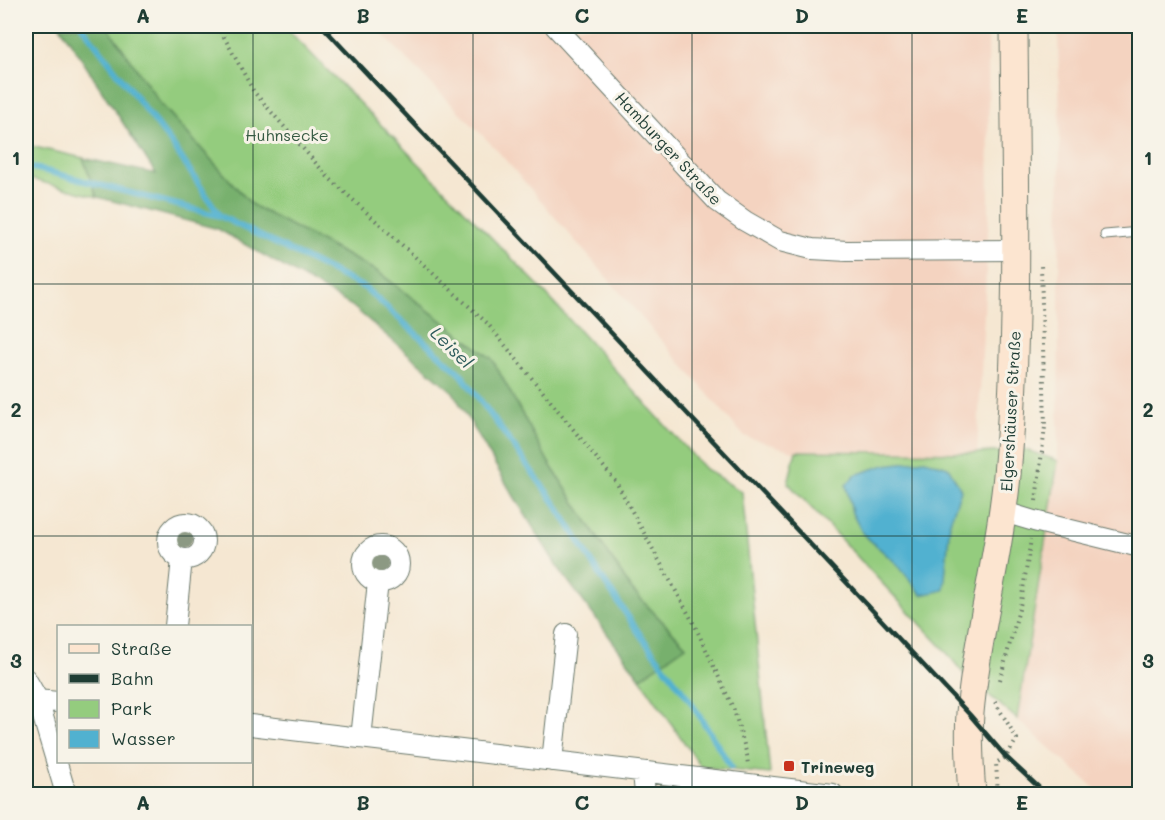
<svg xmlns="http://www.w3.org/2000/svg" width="1165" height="820" viewBox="0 0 1165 820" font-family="Mali,sans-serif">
  <rect width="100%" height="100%" fill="#f7f3e8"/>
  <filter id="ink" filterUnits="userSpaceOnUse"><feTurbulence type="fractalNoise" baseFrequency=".0167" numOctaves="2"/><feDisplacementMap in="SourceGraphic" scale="12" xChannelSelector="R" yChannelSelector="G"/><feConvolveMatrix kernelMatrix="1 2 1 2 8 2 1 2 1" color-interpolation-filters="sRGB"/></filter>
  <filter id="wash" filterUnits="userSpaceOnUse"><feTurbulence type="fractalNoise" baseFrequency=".008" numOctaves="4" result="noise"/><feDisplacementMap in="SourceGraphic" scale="24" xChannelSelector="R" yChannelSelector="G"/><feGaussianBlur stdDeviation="1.35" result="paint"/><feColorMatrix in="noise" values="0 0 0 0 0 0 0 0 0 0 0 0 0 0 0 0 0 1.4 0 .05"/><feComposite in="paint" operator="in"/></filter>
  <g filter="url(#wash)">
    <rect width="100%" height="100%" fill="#f5e7d2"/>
    <!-- built -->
    <path fill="#f4d3c0" d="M374,26H988L989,213L977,453L796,452L744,436L496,149Z
      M1058,26H1139V794H1101L1017,719L1058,461L1060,146Z"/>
    <!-- green -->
    <path fill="#94cc7e" stroke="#5a8459" stroke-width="1.5" d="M107,26H284L536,283L705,469L742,492L770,774L701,767L640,678L686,646L632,590L549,463L492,359L378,272L252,205L160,103Z
      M26,145L83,158L97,197L26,178Z
      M1027,450L1058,461L1017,719L963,673L943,648L788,483L796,451L977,453Z"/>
    <!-- forest -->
    <path fill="#77b06d" stroke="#4b7650" stroke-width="1.5" d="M60,26H107L160,103L252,205L378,272L492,359L549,463L632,590L686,646L640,678L557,566L510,490L453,392L352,306L218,229L97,197L83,158L156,174Z"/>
    <!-- water -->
    <path fill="#51b1d0" stroke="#387782" stroke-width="1.5" d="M925,460L948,467L961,490L950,522L944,590L922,595L897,564L863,534L852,513L846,485L855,475L885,465Z"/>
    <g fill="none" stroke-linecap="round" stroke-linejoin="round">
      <!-- stream -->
      <path stroke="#51b1d0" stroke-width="6" d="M82,26L174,147L220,216L365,288L461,374L557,506L604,581L641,636L689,699L731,767
        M26,167L38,169L220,216"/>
    </g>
  </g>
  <g filter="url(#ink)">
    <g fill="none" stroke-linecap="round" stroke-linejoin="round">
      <defs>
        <path id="lane" d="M1105,235L1140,232"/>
        <path id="street" d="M555,26L717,201L745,221L780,241L812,249L847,251L1016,250
          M1004,512L1034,521L1140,547
          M168 541a18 18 0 1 1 36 0a18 18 0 1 1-36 0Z
          M363 564a18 18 0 1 1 36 0a18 18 0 1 1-36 0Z
          M175,626L182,559
          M26,679L38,700L66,794
          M26,699L58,702
          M250,725L833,794
          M361,738L378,582
          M552,761L566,634
          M643,772L645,794"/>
        <path id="secondary" d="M972,794C970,767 968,740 970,713C977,633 1000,555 1007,475C1020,326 1015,175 1014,26"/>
      </defs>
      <!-- lane casing -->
      <use href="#lane" stroke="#6a786b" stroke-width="11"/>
      <!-- street casing -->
      <use href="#street" stroke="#6a786b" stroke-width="22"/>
      <!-- secondary casing -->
      <use href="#secondary" stroke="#6a786b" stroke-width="29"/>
      <!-- path -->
      <path stroke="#6a786b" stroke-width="4" stroke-dasharray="1.5 4.5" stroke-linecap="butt" d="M218,26L254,92L327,176L487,323L616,482L695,626L734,710L747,755L748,766
        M1036,501L1045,427L1041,264
        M1000,680L1021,602L1031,539
        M995,702L1017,739L1006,757L996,763L998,794"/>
      <!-- lane -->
      <use href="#lane" stroke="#fff" stroke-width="9"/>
      <!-- street -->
      <use href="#street" stroke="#fff" stroke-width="20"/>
      <!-- secondary -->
      <use href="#secondary" stroke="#fce5d0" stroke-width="27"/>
      <!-- rail -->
      <path stroke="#1f3d34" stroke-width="4.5" d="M322,26L846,582L970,715L1006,757L1046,794"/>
    </g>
    <!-- trees -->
    <g fill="#8c9983">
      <circle cx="185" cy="540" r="8"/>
      <circle cx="380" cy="564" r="8"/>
    </g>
  </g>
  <!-- grid -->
  <path fill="none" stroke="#1f3d34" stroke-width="1.5" stroke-opacity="0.55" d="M253,26V794M473,26V794M692,26V794M912,26V794M26,284H1140M26,536H1140"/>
  <!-- markers -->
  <rect fill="#c8321e" stroke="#f7f3e8" stroke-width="2" x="783" y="760" width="12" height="12" rx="3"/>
  <g text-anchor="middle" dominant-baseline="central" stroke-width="6" stroke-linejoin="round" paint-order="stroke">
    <!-- park labels -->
    <g font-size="16" fill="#365a43" stroke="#f7f3e8">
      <text x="287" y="134">Huhnsecke</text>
    </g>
    <!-- street labels -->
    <g font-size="16" fill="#1f3d34" stroke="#f7f3e8">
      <text transform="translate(669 148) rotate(47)">Hamburger Straße</text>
      <text transform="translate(1010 411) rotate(-87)">Elgershäuser Straße</text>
    </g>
    <!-- poi labels -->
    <g font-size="16" font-weight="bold" fill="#1f3d34" stroke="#f7f3e8" text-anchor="start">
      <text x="801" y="766">Trineweg</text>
    </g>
    <!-- water labels -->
    <g font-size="18" font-style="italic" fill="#2c5a5b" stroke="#f7f3e8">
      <text transform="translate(452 347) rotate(44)">Leisel</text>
    </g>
  </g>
  <!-- margin -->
  <rect width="1165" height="820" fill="none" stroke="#f7f3e8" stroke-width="66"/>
  <!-- legend -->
  <rect x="57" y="625" width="195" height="138" fill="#f7f3e8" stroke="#a1aaa0" stroke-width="1.5"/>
  <rect x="69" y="644" width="30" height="9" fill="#fce5d0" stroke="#a1aaa0" stroke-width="1.5"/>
  <text x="111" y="655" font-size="18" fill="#1f3d34">Straße</text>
  <rect x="69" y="674" width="30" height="9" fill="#1f3d34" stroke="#a1aaa0" stroke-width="1.5"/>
  <text x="111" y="685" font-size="18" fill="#1f3d34">Bahn</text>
  <rect x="69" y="700" width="30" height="18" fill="#94cc7e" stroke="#a1aaa0" stroke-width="1.5"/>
  <text x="111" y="715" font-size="18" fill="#1f3d34">Park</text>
  <rect x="69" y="730" width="30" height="18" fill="#51b1d0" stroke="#a1aaa0" stroke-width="1.5"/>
  <text x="111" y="745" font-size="18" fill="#1f3d34">Wasser</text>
  <rect x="33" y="33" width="1099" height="754" fill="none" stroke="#1f3d34" stroke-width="2"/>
  <g font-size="20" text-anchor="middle" font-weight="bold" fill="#1f3d34">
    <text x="143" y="23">A</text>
    <text x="363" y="23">B</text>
    <text x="582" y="23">C</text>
    <text x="802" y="23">D</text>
    <text x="1022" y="23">E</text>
    <text x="16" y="165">1</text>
    <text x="1148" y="165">1</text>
    <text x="16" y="417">2</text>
    <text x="1148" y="417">2</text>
    <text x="16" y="668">3</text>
    <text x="1148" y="668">3</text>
    <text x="143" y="810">A</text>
    <text x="363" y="810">B</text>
    <text x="582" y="810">C</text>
    <text x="802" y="810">D</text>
    <text x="1022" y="810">E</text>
  </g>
</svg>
